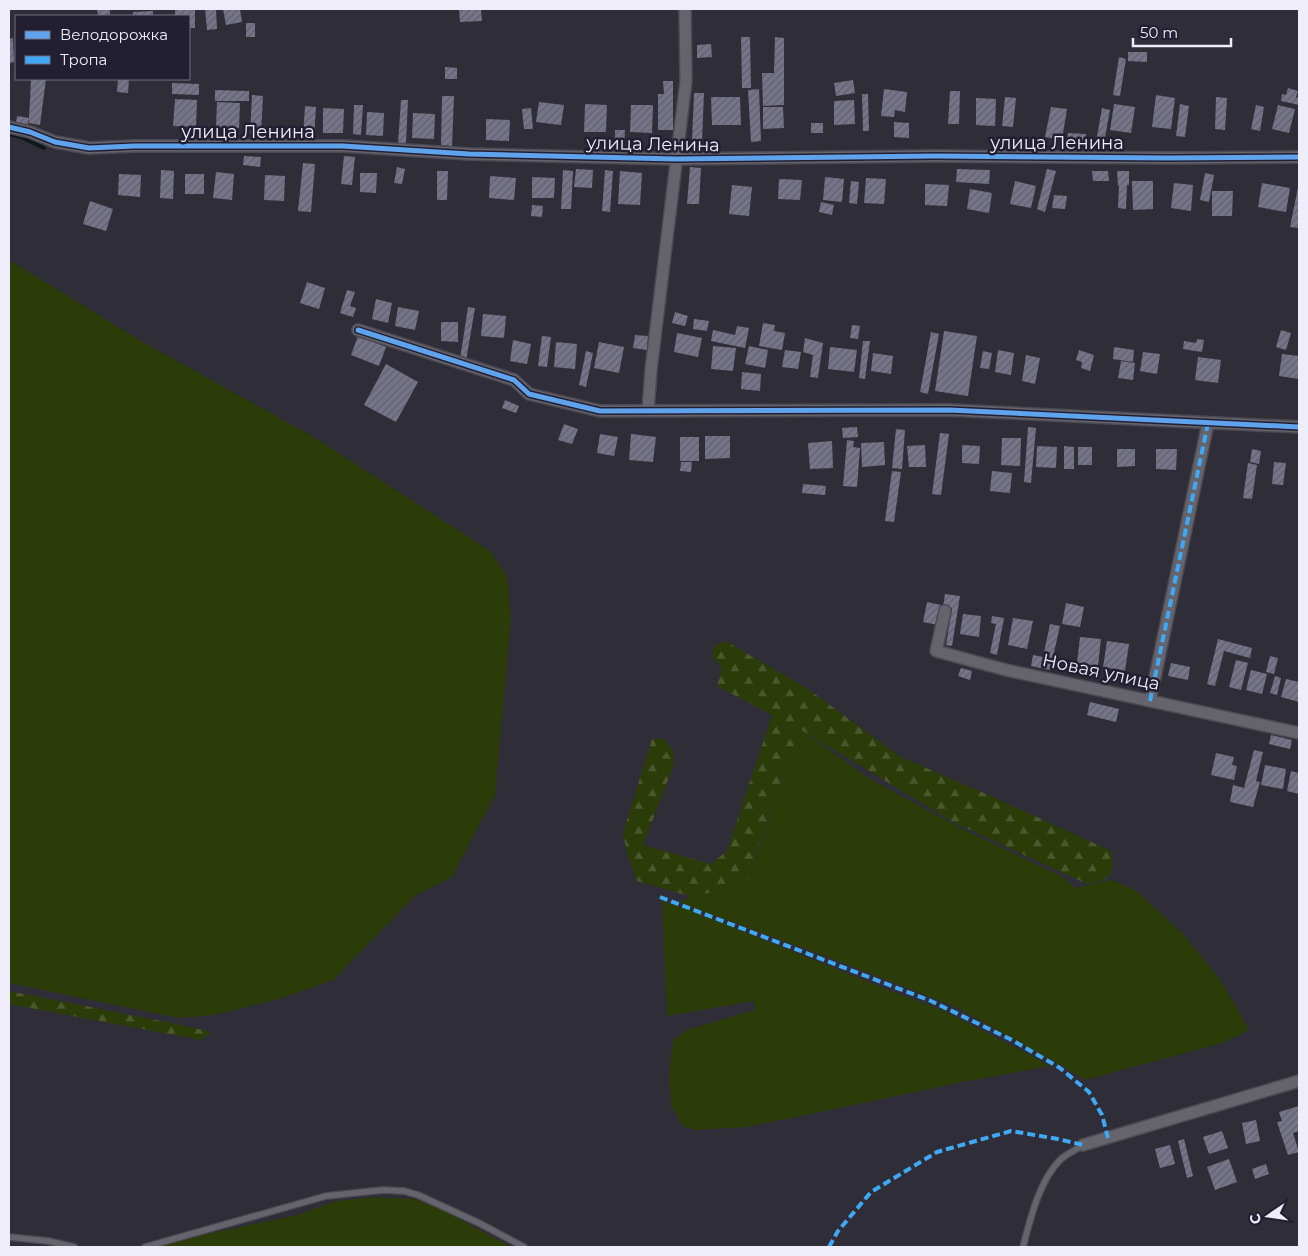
<svg xmlns="http://www.w3.org/2000/svg" width="1308" height="1256" viewBox="0 0 1308 1256" font-family="Montserrat,sans-serif">
  <defs>
    <pattern id="forest-firs" width="22" height="20" patternUnits="userSpaceOnUse" patternTransform="scale(1.25)"><rect width="22" height="20" fill="#2c3c09"/><path d="M5 1l3.5 6h-7zM16 11l3.5 6h-7z" fill="#4b582e"/></pattern>
    <pattern id="building-hatch" width="6" height="6" patternUnits="userSpaceOnUse" patternTransform="scale(1.25)"><rect width="6" height="6" fill="#767488"/><path d="M-1 1l2-2M0 6l6-6M5 7l2-2" fill="none" stroke="#61606d"/></pattern>
  </defs>
  <rect width="100%" height="100%" fill="#2f2d38"/>
  <!-- green -->
  <path fill="#2c3c09" d="M9,260L141,341L312,436L490,551L507,576L511,619L495,795L452,877L416,895L333,980L282,998L214,1015L179,1018L9,983Z
    M800,729L870,779L962,829L1063,877L1075,888L1112,880L1137,891L1184,935L1222,982L1249,1030L1222,1043L1085,1080L1062,1066L956,1007L833,959L680,903L689,896L723,891L755,860Z
    M662,901L693,911L888,990L942,1010L1051,1066L963,1082L747,1127L695,1130L683,1126L671,1105L669,1074L673,1040L689,1029L755,1010L754,1001L667,1016Z
    M374,1197L415,1199L438,1208L512,1247H159L207,1234L297,1215L336,1201Z"/>
  <!-- forest -->
  <path fill="url(#forest-firs)" d="M726,641L808,689L901,757L993,797L1111,851C1116,873 1109,882 1087,884L953,822L800,729L747,880L723,891L689,896L637,881L627,853L623,833L652,739H664L674,752L673,767L643,845L711,864L727,851L772,715L717,686L722,668L712,656L714,646Z
    M9,991L191,1027L211,1032L201,1040L9,1004Z"/>
  <g fill="none" stroke-linecap="round" stroke-linejoin="round">
    <!-- stream -->
    <path stroke="#0c1a1b" stroke-width="4" d="M9,134L21,137L44,148"/>
  </g>
  <!-- building -->
  <path fill="url(#building-hatch)" d="M97,9H110V14L98,16Z
    M175,9H195V28H189V16H175Z
    M205,9H216L217,29L207,30Z
    M223,9H240L242,22L226,25Z
    M459,9H481L482,21L460,22Z
    M153,11V16H133V12Z
    M246,23H255V37H246Z
    M741,37H750L751,88H742Z
    M775,37L784,38V105L763,106L762,73H774Z
    M13,38L14,62L9,63V39Z
    M711,44L712,57L697,58V45Z
    M1128,52H1147V62L1128,61Z
    M1119,57L1126,59L1120,96L1113,95Z
    M445,67L457,68V79H445Z
    M31,79H46L40,125L29,123V118L28,125L16,123L17,116L29,118Z
    M118,79H129L128,93L117,92Z
    M853,80L855,93L836,96L834,83Z
    M663,81H673V130H658V94H664Z
    M172,83L199,84V95L172,94Z
    M1288,88L1298,91L1296,97L1299,98V105L1281,101L1282,94L1286,95Z
    M759,89L761,141L751,142L748,90Z
    M884,89L907,92L905,112L895,110L894,117L881,116Z
    M215,90L249,91V101H215Z
    M950,91H960L959,124H948Z
    M694,93H704L702,141H692Z
    M862,94H868L869,131H863Z
    M252,95L263,96L261,135L250,134Z
    M1156,95L1175,98L1171,129L1152,127Z
    M442,96H454L452,146L441,145Z
    M711,97H740L741,125H712Z
    M1005,97L1016,98L1013,127L1002,126Z
    M1216,97L1227,98L1225,130L1215,129Z
    M976,98L996,99L995,126L976,125Z
    M175,99L197,100L196,127L173,126Z
    M401,100H408L406,143H398Z
    M854,100L855,124L834,125V101Z
    M217,102L240,103L239,128L216,127Z
    M539,102L564,105L561,125L536,122Z
    M585,104L607,105L606,132H584Z
    M1114,104L1135,107L1131,133L1110,130Z
    M1180,104L1189,106L1185,137L1176,136Z
    M354,105H363L361,135L353,134Z
    M631,105H653L652,133L630,132Z
    M1256,105L1264,107L1260,131L1251,129Z
    M1278,105L1295,109L1289,133L1272,129Z
    M305,106L316,107L314,137L303,136Z
    M763,107H783L784,128L763,129Z
    M1051,107L1067,109L1062,140L1045,137Z
    M323,108L344,109L343,133H323Z
    M531,108L533,129H524L522,109Z
    M1102,108L1110,110L1104,143L1096,142Z
    M367,112L384,113L383,136L366,135Z
    M413,113L435,114L434,139L412,138Z
    M486,119L510,120L509,141L486,140Z
    M894,122L909,123V138L894,137Z
    M811,123H823V133H811Z
    M615,130H625L624,146H615Z
    M1068,133L1086,134L1085,144L1067,142Z
    M244,156L261,157L260,167L243,165Z
    M344,156L355,157L352,185L341,184Z
    M303,163L315,164L311,212L298,211Z
    M397,167L405,169L402,184L394,183Z
    M690,167L701,168L699,204H687Z
    M576,169L593,170L592,188L574,187Z
    M957,169L990,170L989,184L956,182Z
    M1047,169L1056,171L1045,212L1037,209Z
    M161,170L174,171L173,199L160,198Z
    M563,170L573,171L571,209H561Z
    M605,170L613,171L610,212L602,211Z
    M437,171H448L447,200H437Z
    M620,171L642,173L640,205L618,204Z
    M1092,171H1108L1109,181H1093Z
    M1117,171H1129V185H1127L1126,209L1118,208L1119,186H1118Z
    M216,172L234,174L232,200L213,198Z
    M360,173H377L376,193L360,192Z
    M1205,173L1214,175L1209,202L1200,200Z
    M119,174L141,175L140,197L118,195Z
    M185,174H204V194H185Z
    M265,175L285,176L284,201L264,200Z
    M490,176L516,178L514,200L489,198Z
    M532,177L555,178L554,198H532Z
    M825,177L844,179L842,202L823,200Z
    M866,178L886,179L884,204L864,203Z
    M779,179L802,180L800,200L778,199Z
    M851,181L859,182L857,204L849,203Z
    M1015,181L1036,186L1031,208L1010,204Z
    M1132,181H1153V209L1133,210Z
    M1174,183L1193,185L1191,211L1171,208Z
    M1262,183L1290,188L1286,212L1258,207Z
    M925,184L949,185L947,206L925,205Z
    M732,185L752,187L749,216L729,214Z
    M1298,187H1299V228L1290,227Z
    M970,189L992,193L989,213L967,209Z
    M1212,191H1233L1232,216H1212Z
    M1054,195L1067,196L1065,209L1052,208Z
    M90,201L113,209L106,231L83,224Z
    M821,202L834,205L832,215L819,212Z
    M532,205L543,206L542,217L531,216Z
    M307,282L325,288L319,309L300,303Z
    M347,290L355,292L350,306L356,308L353,317L340,313Z
    M376,299L392,303L388,323L372,319Z
    M398,307L419,311L415,330L395,326Z
    M468,307L475,308L466,361L460,359Z
    M675,312L688,316L685,326L672,323Z
    M483,314L506,316L504,338L481,336Z
    M694,319L709,321L707,331L693,329Z
    M441,322H458V342L441,341Z
    M763,323L775,325L774,331L785,333L782,350L759,346Z
    M852,325L860,326L858,339L850,338Z
    M737,326L749,328L745,348L711,341L713,330L735,335Z
    M1281,330L1291,333L1286,350L1276,347Z
    M944,331L977,336L968,396L935,391Z
    M931,332L939,334L928,394L920,392Z
    M677,333L702,338L698,357L674,352Z
    M635,335L648,336L647,350L633,348Z
    M358,336L386,347L379,366L351,355Z
    M542,336L551,337L547,367L538,366Z
    M805,338L823,343L818,378L810,377L813,355L803,352Z
    M1197,339L1204,340L1202,352L1183,349L1184,341L1196,343Z
    M513,340L531,344L527,364L510,361Z
    M863,341H870L865,379L859,378Z
    M556,342L577,344L575,369L554,367Z
    M599,342L624,347L619,373L594,368Z
    M713,346L736,348L733,371L711,369Z
    M749,346L768,350L765,368L745,364Z
    M830,347L857,350L854,372L828,369Z
    M1114,347L1134,350L1133,362L1113,359Z
    M785,350L801,352L798,369L782,367Z
    M998,350L1014,353L1011,375L995,372Z
    M1079,350L1094,355L1090,371L1081,368L1082,362L1076,360Z
    M586,351L593,353L586,387L579,385Z
    M983,351L992,353L989,369L980,368Z
    M1143,352L1160,354L1157,374L1140,371Z
    M873,353L893,356L891,374L871,371Z
    M1282,354L1299,356V379L1279,376Z
    M1026,355L1040,358L1035,384L1022,381Z
    M1198,357L1221,360L1218,383L1195,380Z
    M1121,361L1135,363L1133,380L1118,378Z
    M386,364L418,382L396,422L364,405Z
    M742,372L761,374L760,391L741,389Z
    M505,400L519,406L516,413L502,408Z
    M564,424L578,429L572,444L558,440Z
    M857,427L858,437L843,438L842,428Z
    M1028,427L1036,428L1031,483L1024,482Z
    M896,429L905,430L902,469L892,468Z
    M940,433L949,434L941,495L932,494Z
    M600,434L618,437L614,456L597,453Z
    M631,434L656,437L653,462L629,460Z
    M705,436H730V458L705,459Z
    M680,437H699V461H680Z
    M1002,438H1021L1020,466L1001,465Z
    M847,440L854,441L853,447L860,448L857,487L843,486Z
    M832,441L833,468L810,469L808,443Z
    M884,442L885,465L862,467L861,443Z
    M925,445L926,467H909L907,446Z
    M962,445L980,446L979,464L962,463Z
    M1037,446L1057,447L1056,468L1036,467Z
    M1064,446L1074,447V469H1064Z
    M1078,447H1092V465H1078Z
    M1117,449H1135V466L1117,467Z
    M1156,449H1177L1176,470L1156,469Z
    M1252,449L1261,451L1259,464L1250,462Z
    M681,462H692L691,472L680,471Z
    M1274,462L1286,463L1283,485L1272,484Z
    M1248,463L1257,465L1252,499L1243,498Z
    M892,471L901,472L894,522L885,521Z
    M992,471L1012,473L1010,493L990,491Z
    M803,484L826,486L825,495L802,493Z
    M945,594L960,596L952,646L946,645L952,608L943,607Z
    M927,602L941,605L938,625L923,622Z
    M1066,603L1084,607L1080,627L1062,624Z
    M963,614L981,616L979,637L960,634Z
    M992,616L1004,618L997,655L990,653L996,624L991,623Z
    M1013,618L1033,621L1027,649L1008,645Z
    M1050,624L1060,626L1050,670L1031,666L1033,655L1043,657Z
    M1080,637L1101,639L1098,666L1077,663Z
    M1218,639L1252,648L1250,658L1224,651L1215,686L1207,684Z
    M1107,641L1129,644L1125,671L1103,667Z
    M1270,656L1278,658L1274,674L1266,672Z
    M1236,660L1248,663L1241,690L1229,687Z
    M1171,663L1190,667L1188,680L1168,676Z
    M961,668L972,671L970,680L958,676Z
    M1251,670L1267,674L1262,694L1246,690Z
    M1275,676L1281,678L1277,695L1270,693Z
    M1286,679L1299,682V702L1281,697Z
    M1090,702L1119,709L1116,722L1087,715Z
    M1271,735L1292,740L1290,749L1269,744Z
    M1254,750L1263,752L1256,781L1260,782L1253,807L1230,802L1233,785L1244,788Z
    M1216,753L1234,757L1232,765L1237,766L1234,780L1211,775Z
    M1265,765L1286,769L1283,789L1261,785Z
    M1291,771L1299,773V794L1287,791Z
    M1299,1106V1131L1293,1133L1299,1152L1288,1155L1277,1122L1282,1121L1279,1112Z
    M1256,1120L1260,1141L1246,1144L1242,1123Z
    M1222,1131L1228,1148L1209,1154L1203,1137Z
    M1184,1139L1193,1176L1187,1178L1178,1141Z
    M1170,1145L1175,1164L1160,1168L1155,1149Z
    M1229,1159L1237,1182L1215,1190L1207,1167Z
    M1266,1164L1269,1174L1255,1179L1252,1169Z"/>
  <g fill="none" stroke-linecap="round" stroke-linejoin="round">
    <defs>
      <path id="lane" d="M9,1237L48,1241L74,1247
        M145,1247L326,1196L383,1190L404,1191L418,1195L479,1223L524,1247
        M1023,1247C1030,1220 1039,1181 1060,1160C1066,1154 1076,1150 1083,1145"/>
      <path id="street" d="M9,127L30,132L55,142L89,148L134,146H343L469,154L676,159L936,156L1168,158L1299,157
        M358,330L514,380L529,394L600,411L949,410L1299,427
        M648,411L651,370L686,81L685,9
        M945,611L936,651L1006,670L1299,733
        M1150,701L1208,423
        M1083,1145L1299,1081"/>
    </defs>
    <!-- lane casing -->
    <use href="#lane" stroke="#4b4a53" stroke-width="8"/>
    <!-- street casing -->
    <use href="#street" stroke="#4b4a53" stroke-width="14"/>
    <!-- lane -->
    <use href="#lane" stroke="#65636c" stroke-width="5.5"/>
    <!-- street -->
    <use href="#street" stroke="#65636c" stroke-width="11"/>
    <!-- quiet -->
    <path stroke="#3fa9f5" stroke-width="4" stroke-dasharray="8 4" stroke-linecap="butt" d="M1150,701L1208,423
      M660,897L931,1001L1012,1040L1060,1068L1089,1092L1102,1115L1108,1138
      M829,1247L838,1231L871,1192L937,1152L1011,1131L1058,1139L1083,1145"/>
    <defs>
      <path id="cycleway" d="M9,127L30,132L55,142L89,148L134,146H343L469,154L676,159L936,156L1168,158L1299,157
        M358,330L514,380L529,394L600,411L949,410L1299,427"/>
    </defs>
    <!-- cycleway casing -->
    <use href="#cycleway" stroke="#221f32" stroke-width="8"/>
    <!-- cycleway -->
    <use href="#cycleway" stroke="#60a3ed" stroke-width="5"/>
  </g>
  <g text-anchor="middle" dominant-baseline="central" stroke-width="5" stroke-linejoin="round" paint-order="stroke">
    <!-- street labels -->
    <g font-size="18" fill="#efedfa" stroke="#221f32">
      <text x="248" y="132">улица Ленина</text>
      <text x="1057" y="143">улица Ленина</text>
      <text transform="translate(653 144) rotate(1)">улица Ленина</text>
      <text transform="translate(1101 672) rotate(12)">Новая улица</text>
    </g>
  </g>
  <!-- border -->
  <rect width="1308" height="1256" fill="none" stroke="#efedfa" stroke-width="20"/>
  <!-- legend -->
  <rect x="15" y="15" width="175" height="65" fill="#221f32" stroke="#747182"/>
  <rect x="25" y="31" width="25" height="8" fill="#60a3ed" stroke="#747182"/>
  <text x="60" y="40" font-size="15" fill="#efedfa">Велодорожка</text>
  <rect x="25" y="56" width="25" height="8" fill="#3fa9f5" stroke="#747182"/>
  <text x="60" y="65" font-size="15" fill="#efedfa">Тропа</text>
  <!-- north arrow -->
  <g transform="translate(1268 1216) rotate(257)" stroke="#221f32" stroke-width="4" paint-order="stroke">
  <path d="M0-4L9 19L0 12L-9 19Z" fill="#efedfa"/>
  <text y="-8" font-size="14" font-weight="bold" text-anchor="middle" fill="#efedfa">С</text>
  </g>
  <!-- scale -->
  <path d="M1133 38v8h98v-8" fill="none" stroke="#efedfa" stroke-width="2.5"/>
  <text x="1140" y="38" font-size="15" fill="#efedfa" stroke="#221f32" stroke-width="4" paint-order="stroke">50 m</text>
</svg>
